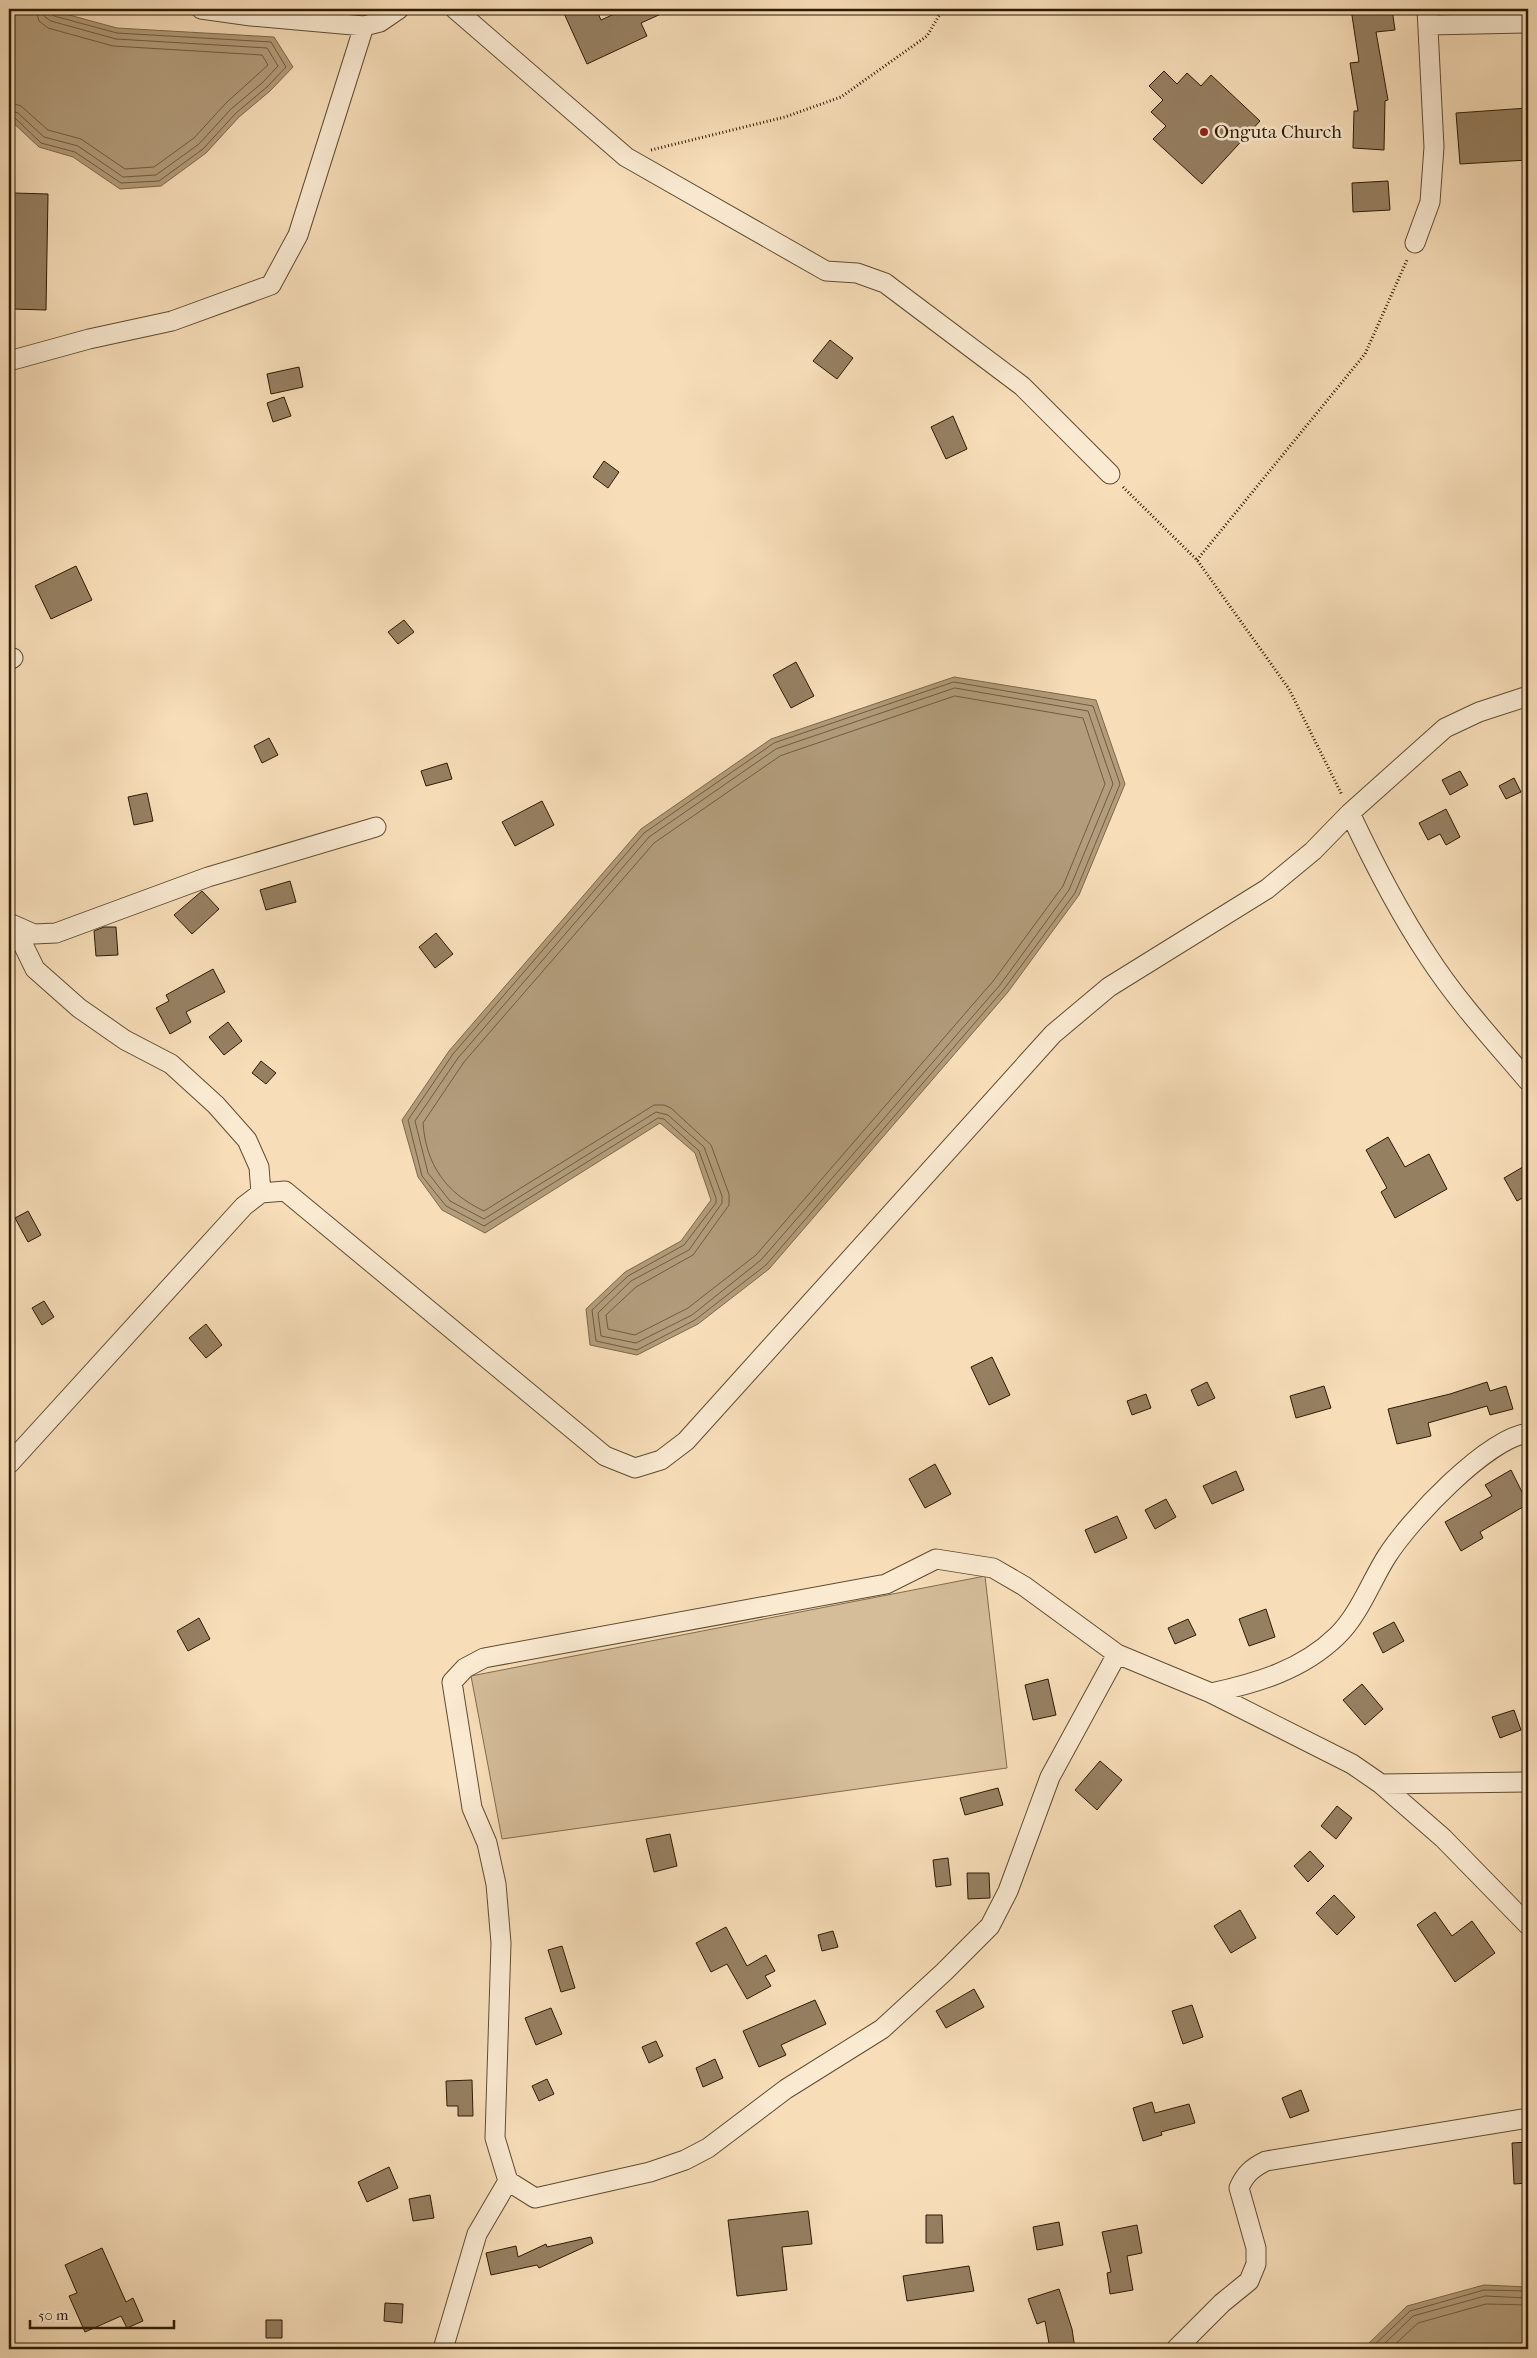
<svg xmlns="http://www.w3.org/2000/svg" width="1537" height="2358" viewBox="0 0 1537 2358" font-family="'IM FELL French Canon',serif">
  <rect width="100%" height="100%" fill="#f7deb9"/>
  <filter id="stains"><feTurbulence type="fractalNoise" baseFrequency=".004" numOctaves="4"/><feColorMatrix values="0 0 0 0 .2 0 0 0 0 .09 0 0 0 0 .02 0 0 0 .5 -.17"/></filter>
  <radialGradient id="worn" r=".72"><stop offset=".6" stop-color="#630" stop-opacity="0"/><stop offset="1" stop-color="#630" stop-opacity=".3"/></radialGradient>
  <!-- green -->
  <path fill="#d5bd9a" stroke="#816c4e" d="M985,1576L1007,1768L502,1839L471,1676Z"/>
  <!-- water -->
  <path fill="#b29c7b" stroke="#7d684b" d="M9,9L51,10L117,28L274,37L293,67L270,91L239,117L206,153L161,186L120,189L73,157L39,147L9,119Z
    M954,677L1096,700L1125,784L1079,895L1008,992L769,1269L698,1324L637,1355L590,1345L586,1309L625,1272L681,1241L711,1200L695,1153L660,1123L485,1233L442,1210L418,1177L402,1120L449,1051L641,829L771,739Z
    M1484,2285L1528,2287V2349H1363L1407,2306Z"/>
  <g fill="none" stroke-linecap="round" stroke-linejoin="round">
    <!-- shore -->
    <path stroke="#705c3f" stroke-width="1" d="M9,102L21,106L48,130L81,139L125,169L154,167L194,138L226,103L268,65L262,55L113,46L48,28L39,21L36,9
      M9,110L18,113L44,137L78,146L123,177L156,175L199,144L231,109L262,83L278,66L267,48L116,39L51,21L45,17L43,9
      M9,116L14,117L41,143L75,152L121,183L159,181L203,149L236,113L267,87L286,67L271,42L117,33L54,16L50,9
      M954,682L1093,706L1120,784L1075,893L1004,989L766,1265L695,1320L637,1350L596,1341L592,1310L628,1276L684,1245L716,1203V1198L699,1151L664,1119L658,1118L484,1226L446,1206L422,1176L408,1120L453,1054L644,833L774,743Z
      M955,688L1088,711L1113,784L1069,890L1000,985L761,1260L692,1315L636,1343L601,1336L598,1313L631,1281L689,1250L722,1203V1196L704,1147L668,1115L656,1112L484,1219L450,1201L428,1173L415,1121L458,1058L649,837L776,749Z
      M955,696L1083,718L1105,784L1063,886L994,980L756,1255L688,1308L635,1335L608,1329L606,1315L636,1287L693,1255L729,1205V1194L711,1145L671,1108L664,1105H654L484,1211C446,1193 426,1165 423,1123L464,1062L654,843L780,756Z
      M1370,2349L1410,2311L1484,2290L1528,2291
      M1379,2349L1413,2316L1485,2296L1528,2298
      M1390,2349L1418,2323L1486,2304L1528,2305"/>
  </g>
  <!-- building -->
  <path fill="#968062" stroke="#2d1b03" d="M562,9H596L601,20L625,9H672L641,23L647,36L587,64Z
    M1351,9H1392L1395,30L1376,32L1388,100L1385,101L1384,150L1353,148L1354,111H1358L1350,63L1359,62Z
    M1164,71L1177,84L1187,73L1201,86L1211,75L1260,121L1202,184L1153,139L1166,126L1151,112L1163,100L1149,86Z
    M1528,108V160L1460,164L1456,113Z
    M1388,181L1390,210L1353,212L1352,183Z
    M14,193L48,194L46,310L12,309Z
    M830,340L853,358L837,379L813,361Z
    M299,367L303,387L271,394L267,374Z
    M284,397L291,416L273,422L267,403Z
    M953,416L967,449L946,459L931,427Z
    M604,461L619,472L608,488L593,477Z
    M76,566L92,600L51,619L35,586Z
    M404,620L414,632L398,644L388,632Z
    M796,662L814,696L791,708L773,675Z
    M269,738L278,755L262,763L254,746Z
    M447,763L452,779L426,786L421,771Z
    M1460,771L1468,785L1450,795L1442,780Z
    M1514,778L1521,792L1506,799L1499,786Z
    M147,793L153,821L134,825L128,797Z
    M542,801L554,825L515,846L502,822Z
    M1446,809L1460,837L1446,845L1440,834L1428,840L1419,823Z
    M290,881L296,902L266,910L260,890Z
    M202,891L219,909L192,934L174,915Z
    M104,927H116L118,955L96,956L94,931Z
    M436,933L453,954L435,968L419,947Z
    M213,969L225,992L186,1012L191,1022L170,1034L156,1008L169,1001L166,995Z
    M228,1022L242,1041L224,1055L209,1037Z
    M261,1061L276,1073L266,1084L252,1073Z
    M1388,1137L1405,1167L1429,1154L1447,1189L1395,1218L1381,1192L1387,1188L1366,1150Z
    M1528,1164V1195L1517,1201L1504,1178Z
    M28,1211L41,1235L28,1242L15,1218Z
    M44,1301L54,1317L42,1325L32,1308Z
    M206,1324L222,1345L206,1358L189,1338Z
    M992,1357L1010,1395L989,1405L971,1367Z
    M1207,1382L1215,1398L1198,1406L1191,1390Z
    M1487,1382L1490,1391L1506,1386L1513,1409L1490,1415L1487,1406L1428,1423L1431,1436L1397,1444L1388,1409L1450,1394Z
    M1324,1386L1331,1408L1296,1418L1290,1396Z
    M1146,1394L1151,1408L1132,1415L1127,1401Z
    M935,1464L951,1494L925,1508L909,1479Z
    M1511,1470L1528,1504L1480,1532L1483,1538L1461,1551L1445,1522L1492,1496L1485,1485Z
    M1236,1471L1244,1490L1212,1504L1203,1486Z
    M1166,1499L1176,1517L1155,1529L1145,1510Z
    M1117,1516L1127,1538L1095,1553L1085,1530Z
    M1266,1609L1275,1637L1249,1646L1239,1619Z
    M199,1618L210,1639L188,1651L177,1631Z
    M1188,1619L1196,1635L1175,1644L1168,1628Z
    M1394,1622L1404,1641L1383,1653L1373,1633Z
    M1048,1679L1056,1715L1033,1720L1025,1685Z
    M1362,1684L1383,1709L1365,1725L1343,1700Z
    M1514,1710L1521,1730L1500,1738L1492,1717Z
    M1100,1761L1122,1780L1097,1810L1075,1790Z
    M998,1788L1003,1805L965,1815L960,1798Z
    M1337,1806L1352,1818L1336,1839L1321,1826Z
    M670,1834L677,1866L654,1872L646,1839Z
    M1310,1851L1324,1866L1308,1882L1294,1866Z
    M948,1858L951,1885L936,1887L933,1860Z
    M967,1873H989L990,1898L968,1899Z
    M1334,1895L1355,1917L1337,1935L1316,1913Z
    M1240,1910L1256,1938L1231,1953L1214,1926Z
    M1435,1912L1452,1936L1472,1921L1495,1953L1455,1982L1417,1925Z
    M726,1927L747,1966L766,1955L775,1971L765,1976L771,1986L747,1999L727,1964L711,1972L696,1943Z
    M833,1931L838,1947L822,1951L818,1935Z
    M562,1946L575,1988L561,1992L548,1950Z
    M974,1989L984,2007L946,2028L936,2011Z
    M815,2000L826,2024L781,2045L786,2055L759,2067L743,2031Z
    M1192,2005L1203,2037L1183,2044L1172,2011Z
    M551,2008L562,2034L536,2045L525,2018Z
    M656,2041L663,2056L649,2063L642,2047Z
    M715,2059L723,2078L703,2087L696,2068Z
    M547,2079L554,2094L539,2101L532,2086Z
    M472,2080L473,2116H458V2106H447L446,2081Z
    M1301,2090L1309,2111L1290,2118L1282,2098Z
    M1152,2102L1155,2113L1189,2104L1195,2123L1161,2132L1162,2135L1143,2141L1133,2108Z
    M1528,2142V2183L1514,2184L1512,2143Z
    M389,2167L398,2188L367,2202L358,2182Z
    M430,2195L434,2218L413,2221L409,2199Z
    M808,2211L812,2244L782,2247L787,2290L737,2296L728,2220Z
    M926,2215H942L943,2243H926Z
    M1059,2222L1063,2245L1037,2250L1033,2227Z
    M1137,2225L1142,2253L1127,2256L1133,2290L1110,2294L1107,2273L1111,2272L1102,2232Z
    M591,2237L593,2243L539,2268L537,2265L491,2275L486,2253L516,2246L518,2257L546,2244L547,2247Z
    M102,2248L126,2302L133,2298L143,2321L127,2328L121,2316L85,2332L69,2296L77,2293L65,2265Z
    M969,2266L974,2291L907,2301L903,2276Z
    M1059,2289L1072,2329L1075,2349H1050L1045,2321L1037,2324L1028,2299Z
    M385,2303L403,2304L402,2323L384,2321Z
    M266,2320H282V2338H266Z"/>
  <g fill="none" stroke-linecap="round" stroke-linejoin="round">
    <defs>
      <path id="minor" d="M201,9L251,16L364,26L380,22L399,9
        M455,9L626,157L826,271L857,273L885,283L1022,386L1110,474
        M1429,25L1528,23
        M1415,243L1430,202L1434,147L1427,9
        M9,361L89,339L172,321L271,285L298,235L364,26
        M9,660L13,658
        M1350,813C1373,862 1398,911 1428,956C1457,1001 1494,1041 1528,1081
        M9,923L34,934L56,933L208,877L376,827
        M14,926L35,969L79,1008L125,1040L171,1064L216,1105L247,1140L259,1167L261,1193
        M9,1464L244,1206L261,1193L285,1191L605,1456L635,1468L661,1460L686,1441L1053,1034L1109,987L1267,889L1313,851L1350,813L1445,728L1479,712L1528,696
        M1117,1654L1050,1777L1008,1891L990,1926L944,1972L882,2029L786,2089L708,2148L685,2160L650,2172L535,2198L508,2181L495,2138L501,1943L496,1884L487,1843L472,1808L452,1682L465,1668L484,1658L886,1584L936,1559L993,1568L1024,1586L1117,1654L1211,1693L1352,1764L1381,1784L1443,1838L1528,1925
        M1211,1693C1257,1683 1302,1670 1337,1636C1359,1615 1371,1581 1387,1556C1410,1520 1486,1439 1528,1433
        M1381,1784L1528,1782
        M443,2349L477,2234L508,2181
        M1176,2349L1222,2303L1249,2281L1256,2264V2248L1239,2188C1245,2174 1252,2168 1266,2161L1528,2118"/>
    </defs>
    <!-- minor casing -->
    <use href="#minor" stroke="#604c30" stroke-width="21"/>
    <!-- path -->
    <path stroke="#2d1b03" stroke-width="3" stroke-dasharray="1 2.5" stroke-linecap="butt" d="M651,150L785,117L841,97L927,36L943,9
      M1123,487L1197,560L1289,689L1342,795
      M1197,560L1365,354L1407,260"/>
    <!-- minor -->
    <use href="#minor" stroke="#faead2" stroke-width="19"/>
  </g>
  <!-- markers -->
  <circle fill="#8f2418" stroke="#faead2" stroke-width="2" cx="1204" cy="132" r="5"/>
  <g text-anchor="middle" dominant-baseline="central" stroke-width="5" stroke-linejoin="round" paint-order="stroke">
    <!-- poi labels -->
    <g font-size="19" fill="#2d1b03" stroke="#faead2" text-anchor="start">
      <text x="1214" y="132">Onguta Church</text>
    </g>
  </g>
  <!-- margin -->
  <rect width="1537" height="2358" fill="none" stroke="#f7deb9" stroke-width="30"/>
  <rect x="10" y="10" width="1517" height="2338" fill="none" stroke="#2d1b03" stroke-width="2.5"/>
  <rect x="15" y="15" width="1507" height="2328" fill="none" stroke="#2d1b03"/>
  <!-- scale -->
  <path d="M30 2320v8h144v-8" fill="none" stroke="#2d1b03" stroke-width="2.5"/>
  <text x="38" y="2320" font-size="15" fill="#2d1b03" stroke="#faead2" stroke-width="4" paint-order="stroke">50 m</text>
  <rect width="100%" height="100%" filter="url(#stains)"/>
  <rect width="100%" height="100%" fill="url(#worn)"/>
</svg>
